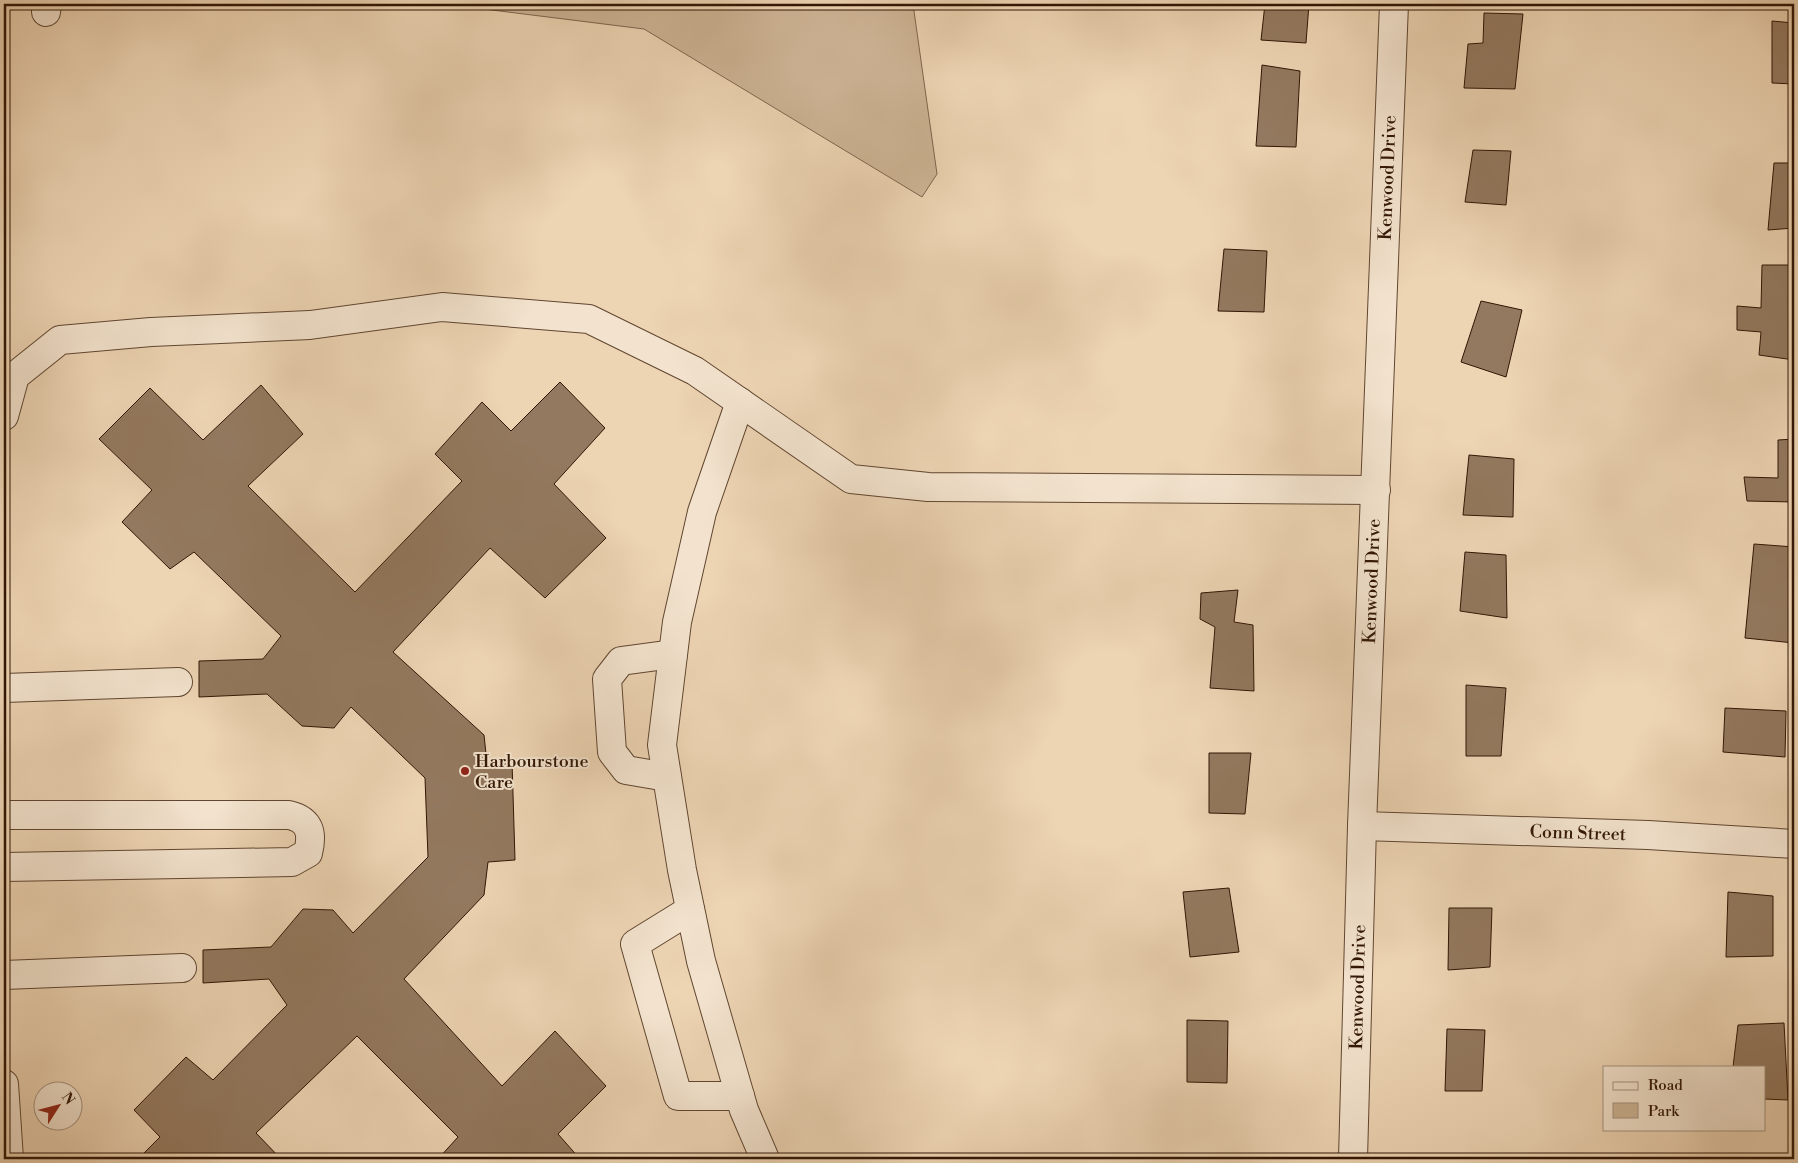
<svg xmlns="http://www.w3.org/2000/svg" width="1798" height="1163" viewBox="0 0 1798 1163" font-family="'Libre Bodoni',serif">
  <rect width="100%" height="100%" fill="#edd4b3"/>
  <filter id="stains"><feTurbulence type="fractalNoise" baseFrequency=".004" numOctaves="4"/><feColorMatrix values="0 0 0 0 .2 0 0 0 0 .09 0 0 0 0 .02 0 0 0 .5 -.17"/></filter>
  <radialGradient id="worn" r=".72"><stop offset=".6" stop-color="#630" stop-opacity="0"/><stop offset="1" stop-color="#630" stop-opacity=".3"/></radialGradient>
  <!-- green -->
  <path fill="#cdb495" stroke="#7f654d" d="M444,4H913L937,174L922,197L644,29Z"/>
  <!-- building -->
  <path fill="#93795f" stroke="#311605" d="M1265,4H1309L1306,43L1261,40Z
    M1484,13L1523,14L1515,89L1464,88L1468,44L1483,43Z
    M1772,21L1794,23V84L1772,83Z
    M1262,65L1300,71L1296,147L1256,146Z
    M1473,150L1511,151L1506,205L1465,202Z
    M1774,163H1794V228L1768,230Z
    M1224,249L1267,251L1264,312L1218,311Z
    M1762,265H1794V360L1759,355L1761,332L1737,330V306L1761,308Z
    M1481,301L1522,310L1506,377L1461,362Z
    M560,382L605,428L554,484L606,538L545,598L490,548L393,652L484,735L487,763L512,761L515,860L488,862L484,895L404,979L502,1086L555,1031L606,1086L558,1134L580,1159H438L458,1137L357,1036L256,1133L281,1159H138L160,1137L134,1110L186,1057L213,1080L287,1005L269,979L203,983V950L271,947L303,909L333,910L353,933L428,857L425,778L351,707L334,728L302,726L267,694L199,697V661L263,659L281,636L194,552L170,569L122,522L152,490L99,439L150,388L203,440L261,385L303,434L248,486L355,592L462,481L435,454L482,402L511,431Z
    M1794,439V502L1747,501L1744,477L1778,478V440Z
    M1469,455L1514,459L1513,517L1463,515Z
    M1754,544L1794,547V643L1745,638Z
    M1465,552L1506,555L1507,618L1460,611Z
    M1238,590L1234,622L1253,625L1254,691L1210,688L1215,627L1200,619L1201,593Z
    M1466,685L1506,688L1501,756H1466Z
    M1725,708L1786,711L1785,757L1723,752Z
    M1209,753H1251L1245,814L1209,813Z
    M1229,888L1239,952L1190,957L1183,892Z
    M1728,892L1773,896V956L1726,957Z
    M1449,908H1492L1490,967L1448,970Z
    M1187,1020L1228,1021L1227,1083L1187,1082Z
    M1784,1023L1788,1100L1764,1099V1067H1733L1738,1025Z
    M1447,1029L1485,1030L1482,1091H1445Z"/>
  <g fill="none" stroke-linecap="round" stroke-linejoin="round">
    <defs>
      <g id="minor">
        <path d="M46,12L47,4"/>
        <path d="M740,402L702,512L677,622L662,745L682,870L701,961L744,1110L765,1159"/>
        <path d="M4,416L15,376L60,340L151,332L310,325L442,307L589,319L695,371L851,479L928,487L1376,490"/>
        <path d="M4,688L178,682"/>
        <path d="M667,777L626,770L612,752L607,679L621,661L673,654"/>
        <path d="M4,815H289C310,820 313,833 308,853L292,862L4,867"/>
        <path id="s1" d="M1362,826L1648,835L1794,844"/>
        <path d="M690,910L635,944L678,1096H740"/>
        <path d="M4,975L182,968"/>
        <path d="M4,1084L9,1159"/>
        <path id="s2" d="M1353,1159L1362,826L1394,4"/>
      </g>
    </defs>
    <!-- minor casing -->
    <use href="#minor" stroke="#604630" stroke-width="30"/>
    <!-- minor -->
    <use href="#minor" stroke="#f3e3ce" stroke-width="28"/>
  </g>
  <!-- markers -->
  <circle fill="#8f2418" stroke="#f3e3ce" stroke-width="2" cx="465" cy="771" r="5"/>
  <g text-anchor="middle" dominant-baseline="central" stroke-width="4" stroke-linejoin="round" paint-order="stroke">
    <!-- street labels -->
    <g font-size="18" fill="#311605" stroke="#f3e3ce">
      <text stroke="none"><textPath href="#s2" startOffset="982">Kenwood Drive</textPath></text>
      <text stroke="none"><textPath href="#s2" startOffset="578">Kenwood Drive</textPath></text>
      <text stroke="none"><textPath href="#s1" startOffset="216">Conn Street</textPath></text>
      <text stroke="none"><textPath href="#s2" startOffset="172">Kenwood Drive</textPath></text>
    </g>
    <!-- poi labels -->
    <g font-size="18" fill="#311605" stroke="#f3e3ce" text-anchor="start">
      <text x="475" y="761">Harbourstone<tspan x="475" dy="21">Care</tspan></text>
    </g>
  </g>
  <!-- margin -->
  <rect width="1798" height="1163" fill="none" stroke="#edd4b3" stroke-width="20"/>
  <rect x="5" y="5" width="1788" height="1153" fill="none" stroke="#311605" stroke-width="2.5"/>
  <rect x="10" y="10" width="1778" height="1143" fill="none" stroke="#311605"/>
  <!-- legend -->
  <rect x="1603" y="1066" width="162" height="65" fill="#f3e3ce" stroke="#a5917e"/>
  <rect x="1613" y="1082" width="25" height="8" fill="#f3e3ce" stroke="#a5917e"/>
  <text x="1648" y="1090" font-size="15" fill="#311605">Road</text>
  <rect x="1613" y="1103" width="25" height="15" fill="#cdb495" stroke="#a5917e"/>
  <text x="1648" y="1116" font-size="15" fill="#311605">Park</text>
  <!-- north arrow -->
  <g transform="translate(58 1106) rotate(54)"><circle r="24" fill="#f3e3ce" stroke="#a5917e"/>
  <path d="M0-4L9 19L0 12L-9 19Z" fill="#8f2418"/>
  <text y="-8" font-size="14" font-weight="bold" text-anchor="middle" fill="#311605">N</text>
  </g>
  <rect width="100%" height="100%" filter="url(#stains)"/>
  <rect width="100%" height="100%" fill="url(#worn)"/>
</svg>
